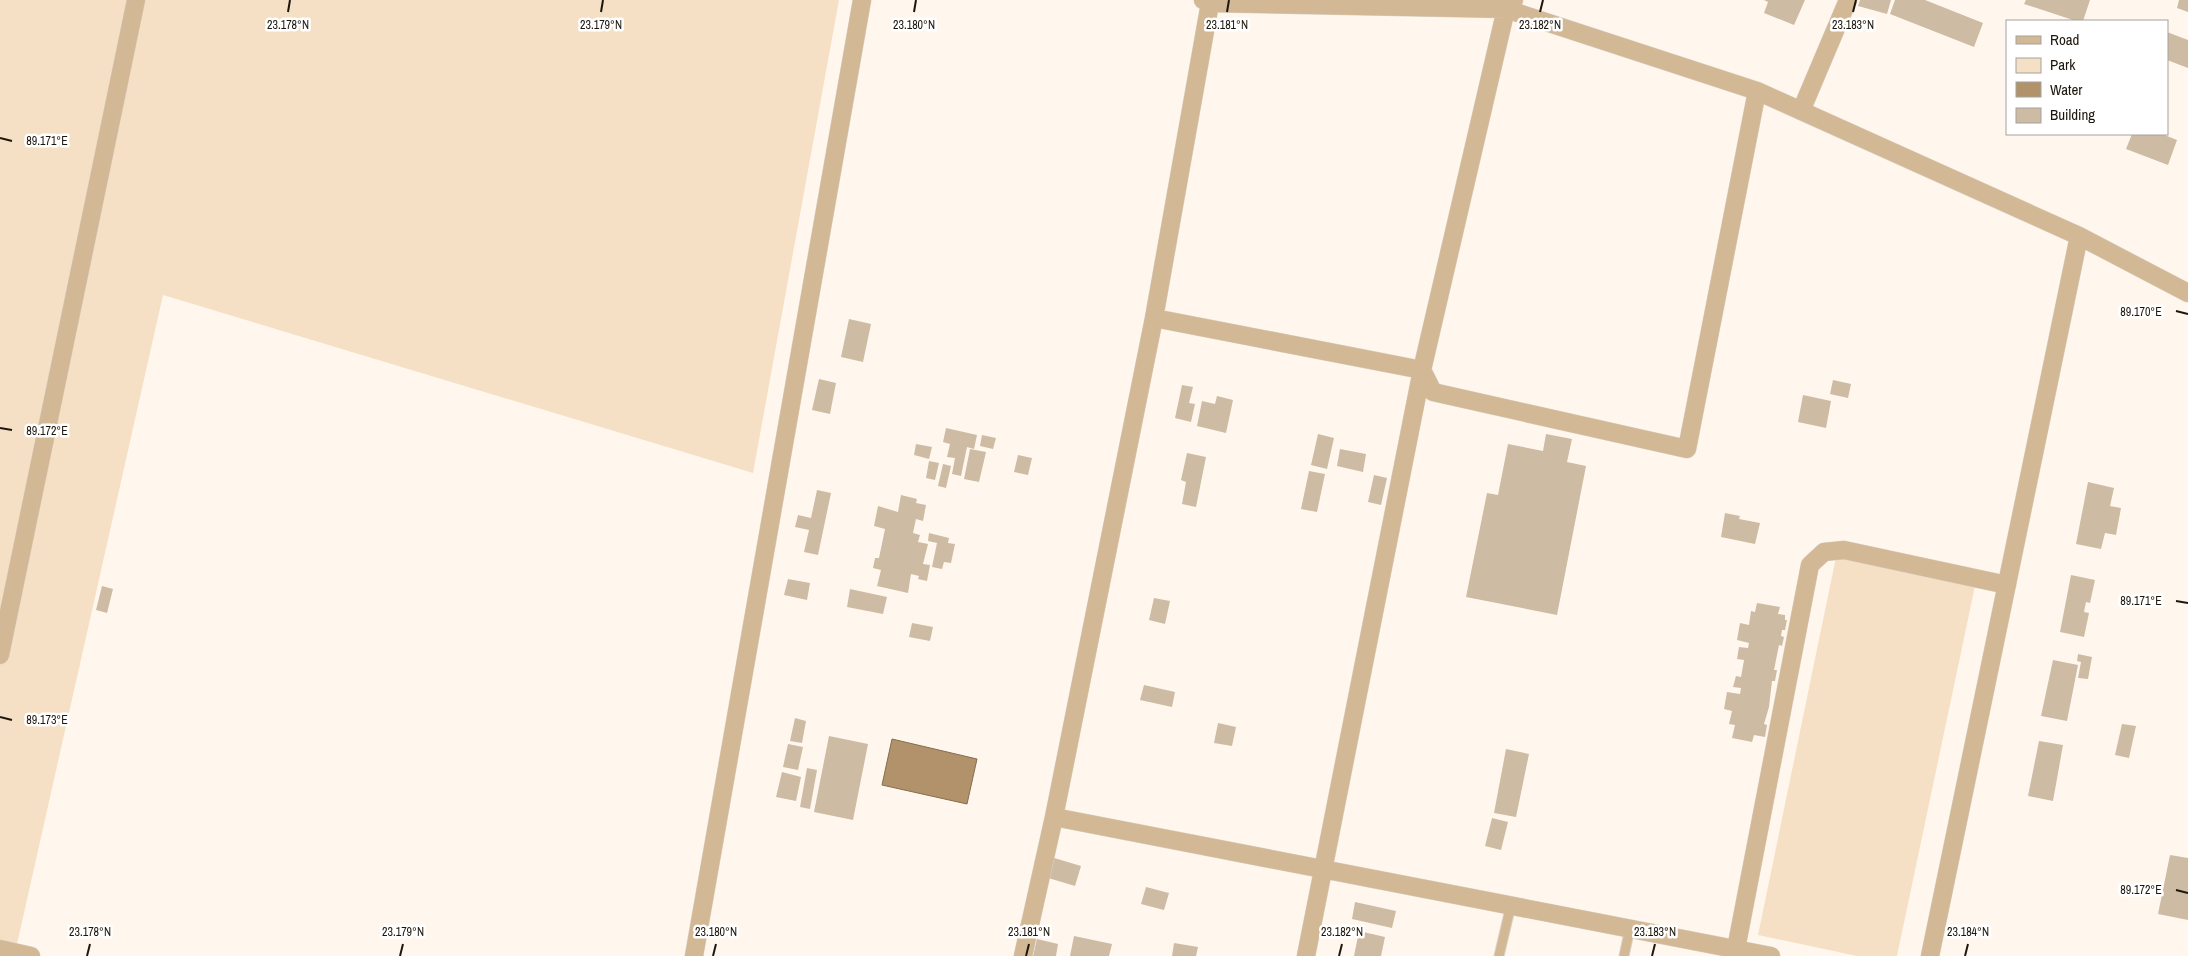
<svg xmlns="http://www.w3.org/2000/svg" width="2188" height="956" viewBox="0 0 2188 956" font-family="'Archivo Narrow',sans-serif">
  <rect width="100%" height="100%" fill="#fff7ed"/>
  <!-- green -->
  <path fill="#f5e0c6" d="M0,0H839L753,473L163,295L15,953L0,950Z
    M1836,557L1975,586L1897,956H1857L1758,935Z"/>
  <!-- water -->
  <path fill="#b1926a" stroke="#856d4e" d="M892,739L977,759L967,804L882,785Z"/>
  <!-- building -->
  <path fill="#cebba3" d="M1764,0H1805L1794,25L1764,13L1768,2Z
    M1860,0H1891L1887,14L1858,6Z
    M1895,0H1925L1983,23L1974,47L1890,14Z
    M2026,0H2090L2083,21H2076L2024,4Z
    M2179,0H2188V12L2177,8Z
    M2167,32L2188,40V68L2167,60Z
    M2132,134H2162L2177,140L2168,165L2126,149Z
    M849,319L871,324L863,362L841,357Z
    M819,379L836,383L830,414L812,410Z
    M1833,380L1851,384L1848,398L1830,394Z
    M1182,385L1193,387L1189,403L1195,404L1191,422L1175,418Z
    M1803,395L1831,401L1826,428L1798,422Z
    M1217,396L1233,400L1226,433L1197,426L1202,401L1215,404Z
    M946,428L977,435L974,449L967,447L961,476L952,474L955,458L947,457L950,444L943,442Z
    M1318,434L1334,438L1327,469L1311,465Z
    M1546,434L1572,439L1567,462L1586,466L1557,615L1466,597L1487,493L1498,495L1508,444L1543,451Z
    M982,435L996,438L993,449L980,446Z
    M916,444L932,447L929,459L914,455Z
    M970,449L986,452L979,482L964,479Z
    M1340,449L1366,454L1363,472L1337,466Z
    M1187,453L1206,457L1196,507L1182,504L1186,482L1181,480Z
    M1018,455L1032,458L1028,475L1014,472Z
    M929,461L939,463L935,480L926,478Z
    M943,464L951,466L946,488L938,486Z
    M1309,471L1325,474L1317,512L1301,509Z
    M1374,475L1387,478L1381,505L1368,502Z
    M2088,482L2114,488L2110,506L2121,508L2116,535L2105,533L2101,549L2076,544Z
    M817,490L831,493L818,555L804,552L809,530L795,527L798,515L811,518Z
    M901,495L917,499L916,503L926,505L923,521L916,519L913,533L920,535L918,542L928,544L923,564L930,565L927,581L918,579L919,576L911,574L908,593L877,586L881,570L873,568L875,558H879L885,529L874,526L878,506L898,512Z
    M1725,513L1740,516L1739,519L1760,523L1755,544L1721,537Z
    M929,533L949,538L948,543L955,544L951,563L944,562L942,569L932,567L937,543L928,541Z
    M2071,575L2095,580L2090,603L2086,602L2084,612L2089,613L2084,637L2060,632Z
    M788,579L810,583L807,600L784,595Z
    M102,586L113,589L107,613L96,610Z
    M850,589L887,597L883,614L847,607Z
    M1154,598L1170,601L1165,624L1149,620Z
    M1757,603L1780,607L1778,614L1785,615V620H1787L1785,630H1782L1781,636L1784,637L1782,646L1779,645L1774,670H1777L1775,681H1772L1769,707L1764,724L1767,725L1765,737L1754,735L1752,742L1732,738L1735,725L1729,724L1732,711L1724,709L1727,692L1740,694L1741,688L1733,687L1736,676L1741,677L1744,660L1737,659L1739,647L1748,648L1749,643L1737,640L1740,623L1749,625L1751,611L1755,612Z
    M912,623L933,627L930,641L909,637Z
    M2078,654L2092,657L2088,679L2078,678L2081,662L2077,661Z
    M2053,660L2078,665L2067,721L2041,716Z
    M1144,685L1175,692L1172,707L1140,700Z
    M795,718L806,721L802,743L790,741Z
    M1218,723L1236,727L1232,746L1214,743Z
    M2122,724L2136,726L2129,758L2115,755Z
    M829,736L868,744L853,820L814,812Z
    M2039,741L2063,745L2053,801L2028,796Z
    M788,744L803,747L798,770L783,767Z
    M1506,749L1529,754L1516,817L1494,813Z
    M807,768L817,770L810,809L800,807Z
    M782,772L801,777L796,801L776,797Z
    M1492,818L1508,822L1501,850L1485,846Z
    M2170,855L2188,858V920L2158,914Z
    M1051,857L1081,866L1075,886L1045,877Z
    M1146,887L1169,893L1164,910L1141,904Z
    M1355,902L1396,911L1392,928L1352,919Z
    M1359,931L1385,937L1381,956H1354Z
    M1074,936L1112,944L1109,956H1070Z
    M1037,939L1058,944L1056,956H1033Z
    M1174,943L1198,947L1196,956H1172Z"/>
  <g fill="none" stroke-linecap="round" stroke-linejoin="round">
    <defs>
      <path id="service" d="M1499,956L1511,905
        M1624,956L1630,928"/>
      <path id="minor" d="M1203,0L1210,3L1506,9L1757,91L2079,236L2188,293
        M1514,0L1506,9L1422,370L1433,392L1687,449L1757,91
        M1801,111L1848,0
        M1154,318L1210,3
        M0,655L136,0
        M1054,817L1154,318L1422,370L1306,956
        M0,949L31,956
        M1736,949L1810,565L1824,552L1844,550L2007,585
        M694,956L862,0
        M1023,956L1054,817L1771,956
        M1930,956L2079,236"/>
    </defs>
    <!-- service casing -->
    <use href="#service" stroke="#dbd3c9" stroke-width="11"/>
    <!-- minor casing -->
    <use href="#minor" stroke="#dbd3c9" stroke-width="19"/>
    <!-- service -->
    <use href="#service" stroke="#d3b895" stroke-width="9"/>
    <!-- minor -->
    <use href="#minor" stroke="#d3b895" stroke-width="18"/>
  </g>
  <!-- ticks -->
  <path fill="none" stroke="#1d160d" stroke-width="2" d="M288,12L290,0M601,12L603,0M914,12L916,0M1227,12L1229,0M1540,12L1543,0M1853,12L1856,0M0,138L12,141M2176,311L2188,314M0,428L12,430M2176,601L2188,603M0,717L12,720M2176,890L2188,893M87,956L90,944M400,956L403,944M713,956L716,944M1026,956L1029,944M1339,956L1342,944M1652,956L1655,944M1965,956L1968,944"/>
  <g font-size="12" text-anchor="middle" fill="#1d160d" stroke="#fff" stroke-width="5" stroke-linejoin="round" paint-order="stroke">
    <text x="288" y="29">23.178°N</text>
    <text x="601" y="29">23.179°N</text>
    <text x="914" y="29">23.180°N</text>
    <text x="1227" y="29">23.181°N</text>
    <text x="1540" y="29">23.182°N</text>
    <text x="1853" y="29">23.183°N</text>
    <text x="47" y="145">89.171°E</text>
    <text x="2141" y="316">89.170°E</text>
    <text x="47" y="435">89.172°E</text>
    <text x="2141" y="605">89.171°E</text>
    <text x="47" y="724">89.173°E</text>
    <text x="2141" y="894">89.172°E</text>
    <text x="90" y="936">23.178°N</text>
    <text x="403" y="936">23.179°N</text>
    <text x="716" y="936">23.180°N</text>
    <text x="1029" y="936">23.181°N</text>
    <text x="1342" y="936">23.182°N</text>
    <text x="1655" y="936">23.183°N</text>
    <text x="1968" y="936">23.184°N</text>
  </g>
  <!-- legend -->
  <rect x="2006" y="20" width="162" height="115" fill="#ffffff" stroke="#a5a29e"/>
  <rect x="2016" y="36" width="25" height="8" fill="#d3b895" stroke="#a5a29e"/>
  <text x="2050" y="45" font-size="15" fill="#1d160d">Road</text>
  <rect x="2016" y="58" width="25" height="15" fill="#f5e0c6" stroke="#a5a29e"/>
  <text x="2050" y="70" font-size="15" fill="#1d160d">Park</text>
  <rect x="2016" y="82" width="25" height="15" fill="#b1926a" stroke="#a5a29e"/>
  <text x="2050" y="95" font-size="15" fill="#1d160d">Water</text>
  <rect x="2016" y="108" width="25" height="15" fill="#cebba3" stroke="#a5a29e"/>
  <text x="2050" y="120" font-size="15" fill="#1d160d">Building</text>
</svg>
